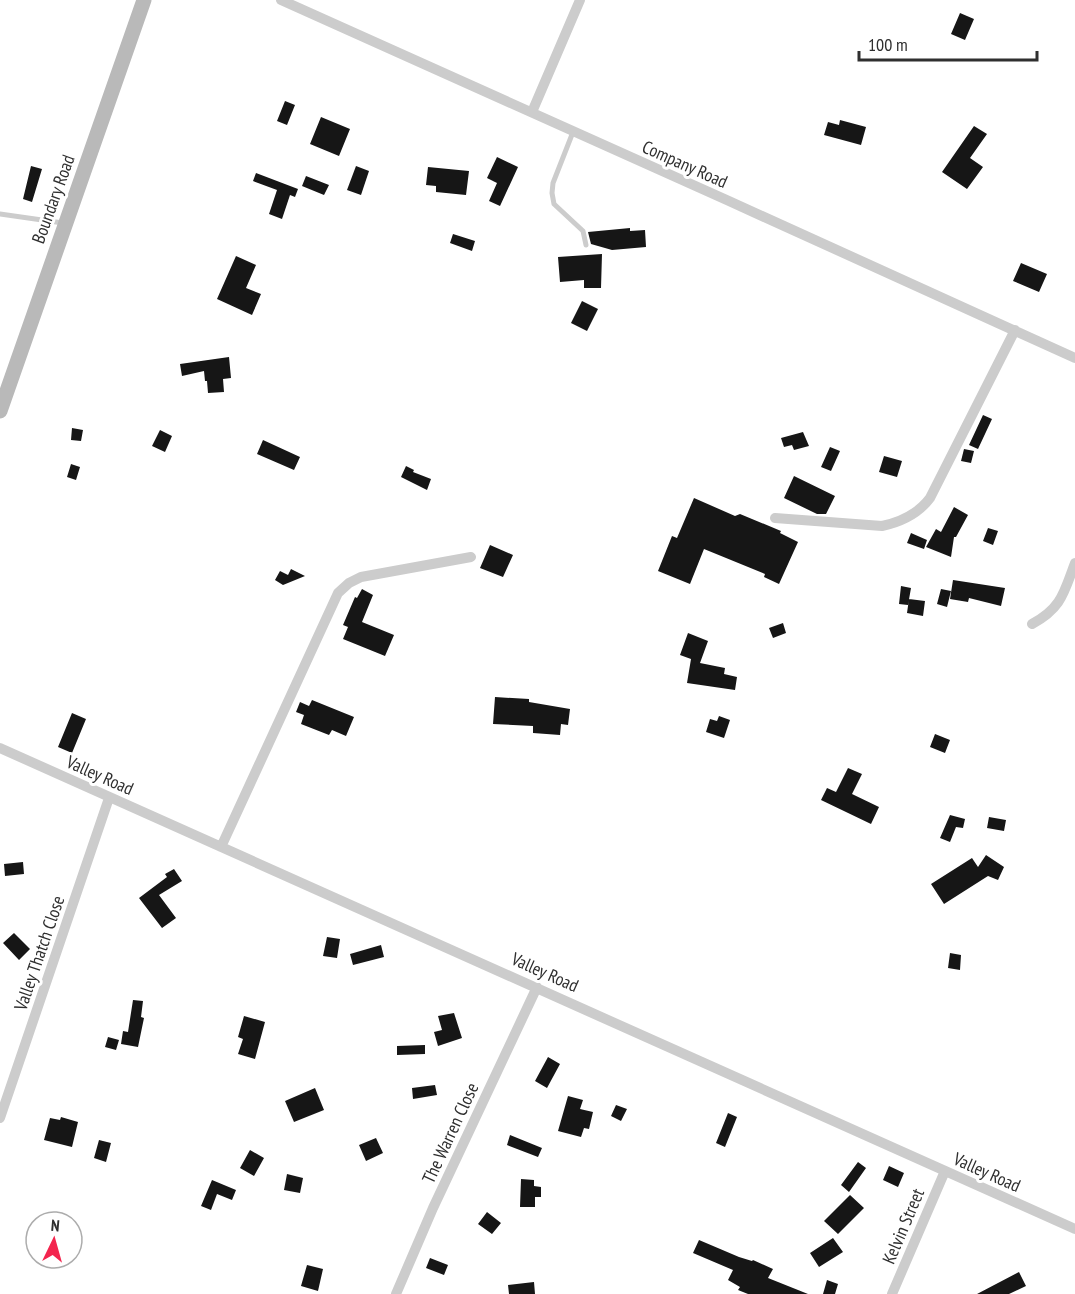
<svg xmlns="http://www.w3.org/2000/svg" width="1075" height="1294" viewBox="0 0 1075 1294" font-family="'PT Sans Narrow',sans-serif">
  <rect width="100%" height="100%" fill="#fff"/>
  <!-- building -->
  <path fill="#161616" d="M960,13L974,19L965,40L951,34Z
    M285,101L295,105L287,125L277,121Z
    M321,117L350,129L339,156L310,144Z
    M840,120L866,127L861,145L824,135L828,122L839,125Z
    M974,126L987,134L970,158L983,167L967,189L942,172Z
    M497,157L518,167L500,206L489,201L497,183L487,178Z
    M31,166L42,169L32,202L23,199Z
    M356,166L369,171L361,195L347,190Z
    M428,167L469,171L466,195L436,192V186L426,185Z
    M256,173L298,189L295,197L290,195L282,219L269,214L277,190L253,181Z
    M306,176L329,185L324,195L302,186Z
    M630,228V231L645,230L646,247L612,250L591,244L588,232Z
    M453,234L475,241L472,251L450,243Z
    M602,254L601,288H584V280L560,282L558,257Z
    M236,256L256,265L246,288L261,294L252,315L217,299Z
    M1021,263L1047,274L1039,292L1013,281Z
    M582,301L598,309L587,331L571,323Z
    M229,357L231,378L223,379L224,392L208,393L207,381H205L204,371L182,376L180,364Z
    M983,415L992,419L978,449L969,445Z
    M72,428L83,430L81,441L71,440Z
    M160,430L172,436L165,452L152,446Z
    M803,432L809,446L794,450L792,445L784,447L781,438Z
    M263,440L300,457L294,470L257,454Z
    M830,447L840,451L831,471L821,467Z
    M964,449L974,451L971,463L961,461Z
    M884,456L902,461L897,477L879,472Z
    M71,464L80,467L76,480L67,477Z
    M406,466L414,470L413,472L431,479L427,490L401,477Z
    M794,476L835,496L826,514H817L784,498Z
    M694,498L735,516L740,514L781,531L780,533L798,542L779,584L764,577L765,574L704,549L690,584L658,571L672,536L677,538Z
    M954,507L968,515L956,537H954L951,557L926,547L936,529L941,532Z
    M988,528L998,531L993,545L983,541Z
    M911,533L927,540L924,549L907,543Z
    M490,545L513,555L503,577L480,568Z
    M291,569L305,576L283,585L275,580L280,571L288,575Z
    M953,580L1005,588L1001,606L969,598L968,602L950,599Z
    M901,586L911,588L908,605L899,604Z
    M362,589L373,595L362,622L394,635L385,656L343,639L348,627L343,625L355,597L357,598Z
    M941,589L951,591L947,607L937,604Z
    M909,599L925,601L923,616L907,613Z
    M783,623L786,633L773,638L769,628Z
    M688,633L708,641L700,663L725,668L724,674L737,677L735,690L687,683L691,659L680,655Z
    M495,697L529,699V702L570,709L568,725L561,724L560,735L533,733V726L493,724Z
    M312,700L354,717L346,736L332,730L329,735L301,724L304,715L296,712L300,702L309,706Z
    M72,713L86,719L72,753L58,747Z
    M719,716L730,720L724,738L706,732L710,719L717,721Z
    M935,734L950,740L945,753L930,747Z
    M848,768L862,774L852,794L879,807L871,824L821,800L827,788L836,792Z
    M950,815L965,819L963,828L956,827L950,842L940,838Z
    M989,817L1006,820L1004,831L987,828Z
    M986,855L1004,867L998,880L988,876L944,904L931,884L972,858L978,867Z
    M23,862L24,874L5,876L4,864Z
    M174,869L182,881L159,895L176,918L162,928L139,898L167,877L165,874Z
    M14,933L30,949L19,960L3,943Z
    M327,937L340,939L337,958L323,956Z
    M381,945L384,957L353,965L350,954Z
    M950,953L961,955L960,970L948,968Z
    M133,1000L143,1001L141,1017L144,1018L138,1047L121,1044L123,1031L128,1032Z
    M454,1013L462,1038L438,1046L434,1032L442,1030L438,1016Z
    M244,1016L265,1022L255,1059L238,1054L243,1039L238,1037Z
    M108,1037L119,1040L116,1050L105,1047Z
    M425,1045V1054L397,1055V1046Z
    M548,1057L560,1064L547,1088L535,1081Z
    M435,1085L437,1095L413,1099L412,1088Z
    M315,1088L324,1110L294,1122L285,1101Z
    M568,1096L583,1100L580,1109L593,1112L589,1129L584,1128L581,1137L558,1131Z
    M616,1105L627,1109L621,1121L611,1116Z
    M728,1113L737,1117L725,1147L716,1143Z
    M61,1117L78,1122L72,1147L44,1140L50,1118L60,1120Z
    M510,1135L542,1148L538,1157L507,1145Z
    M376,1138L383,1153L366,1161L359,1145Z
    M99,1140L111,1143L106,1162L94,1158Z
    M250,1150L264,1158L254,1176L240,1168Z
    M858,1162L866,1168L849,1192L841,1185Z
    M889,1166L904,1173L898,1187L883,1180Z
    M287,1174L303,1178L300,1193L284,1190Z
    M521,1179L534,1180V1186L541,1187V1197H535V1207H520Z
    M212,1180L236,1190L232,1200L217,1194L211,1210L201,1206Z
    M850,1195L864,1208L838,1234L824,1221Z
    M487,1212L501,1223L492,1234L478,1224Z
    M833,1238L843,1252L819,1267L810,1253Z
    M699,1240L739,1257L752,1261L753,1260L773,1269L768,1278L808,1294H748L738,1290L740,1287L728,1280L733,1270L693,1253Z
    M430,1258L448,1265L444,1275L426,1268Z
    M307,1265L323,1269L318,1291L301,1286Z
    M1019,1272L1026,1286L1009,1294H977Z
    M827,1280L838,1284L835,1294H823Z
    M534,1282L535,1294H509L508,1285Z"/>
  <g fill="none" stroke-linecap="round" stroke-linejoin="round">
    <!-- service -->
    <path stroke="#ccc" stroke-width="5" d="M573,132L553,183L552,193L554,204L583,231L586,245
      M0,214L63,223"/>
    <!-- minor -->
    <path stroke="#ccc" stroke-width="10" d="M281,0C546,119 811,237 1075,358
      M532,112L580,0
      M775,518L882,526C901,522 918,514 930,498L1015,330
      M1032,624C1062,608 1064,592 1075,563
      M0,748L1075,1229
      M221,847L338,593L349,583L361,577L471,557
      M0,1118L109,798
      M396,1294L433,1208L537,987
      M892,1294L945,1171"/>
    <!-- secondary -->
    <path stroke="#b9b9b9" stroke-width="15" d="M0,411L144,0"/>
  </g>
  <g text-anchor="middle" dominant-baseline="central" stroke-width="6" stroke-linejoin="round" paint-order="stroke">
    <!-- street labels -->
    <g font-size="18" fill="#2f2f2f" stroke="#fff">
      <text transform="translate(685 164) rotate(24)">Company Road</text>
      <text transform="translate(53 199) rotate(-70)">Boundary Road</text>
      <text transform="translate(100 775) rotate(24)">Valley Road</text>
      <text transform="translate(39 953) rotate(-71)">Valley Thatch Close</text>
      <text transform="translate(545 972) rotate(24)">Valley Road</text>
      <text transform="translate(450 1133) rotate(-65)">The Warren Close</text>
      <text transform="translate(987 1172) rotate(24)">Valley Road</text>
      <text transform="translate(903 1226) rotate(-67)">Kelvin Street</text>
    </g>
  </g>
  <!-- north arrow -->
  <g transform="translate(54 1240) rotate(5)"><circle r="28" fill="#ffffff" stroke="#acacac" stroke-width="1.5"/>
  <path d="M0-4.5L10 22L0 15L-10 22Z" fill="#f3254e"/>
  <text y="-9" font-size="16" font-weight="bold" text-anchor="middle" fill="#2f2f2f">N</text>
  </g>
  <!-- scale -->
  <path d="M859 51v9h178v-9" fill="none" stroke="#2f2f2f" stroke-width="3"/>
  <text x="868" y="51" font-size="18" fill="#2f2f2f" stroke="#ffffff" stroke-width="4.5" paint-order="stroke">100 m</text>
</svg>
